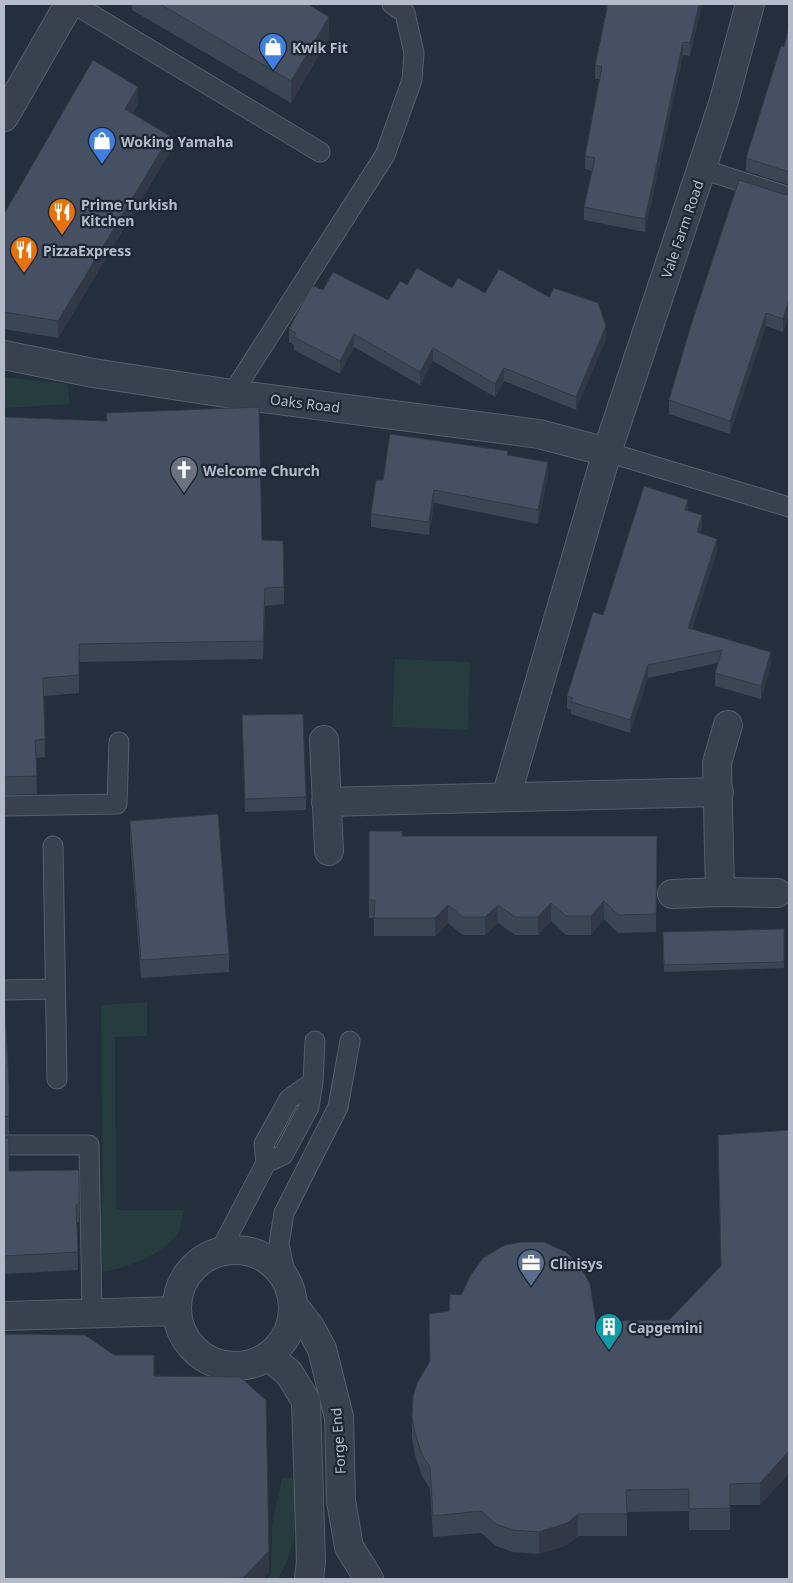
<svg xmlns="http://www.w3.org/2000/svg" width="793" height="1583" viewBox="0 0 793 1583" font-family="'Noto Sans',sans-serif">
  <rect width="100%" height="100%" fill="#242f3e"/>
  <!-- green -->
  <path fill="#263c3f" d="M4,377L67,384L70,404L4,408Z
    M395,659L470,662L468,730L392,727Z
    M147,1002V1036L115,1037L116,1210H184C182,1217 181,1227 178,1233C166,1254 120,1271 97,1272L103,1191L101,1005Z
    M282,1478H293C296,1520 299,1542 278,1579H267L271,1573L272,1525Z"/>
  <g fill="none" stroke-linecap="round" stroke-linejoin="round">
    <defs>
      <path id="service" d="M74,4L320,152
        M702,169L789,197
        M232,394L385,155L412,80L414,53L405,13L392,4
        M607,452L789,507
        M4,806L117,804L119,742
        M53,846L57,1079
        M4,990L55,989
        M4,1145H89L92,1313
        M266,1163L283,1155L309,1107L313,1082L315,1041
        M220,1251L266,1163L264,1144L289,1099L313,1082
        M287,1282L279,1244L284,1213L338,1107L350,1041"/>
      <path id="minor" d="M4,117L69,4
        M4,355L93,373L232,394L539,434L607,452
        M324,740L329,851
        M506,797L607,452L723,104L750,4
        M326,802L719,792
        M720,892L777,893
        M672,894L720,892L717,763L728,725
        M177 1308a58 58 0 1 1 116 0a58 58 0 1 1-116 0Z
        M294,1306L310,1327L322,1349L339,1417L341,1501L349,1547L369,1579
        M4,1316L176,1311
        M268,1356L289,1373L306,1401L311,1561L309,1579"/>
    </defs>
    <!-- service casing -->
    <use href="#service" stroke="#565f6c" stroke-width="21"/>
    <!-- minor casing -->
    <use href="#minor" stroke="#565f6c" stroke-width="30"/>
    <!-- service -->
    <use href="#service" stroke="#38414e" stroke-width="19"/>
    <!-- minor -->
    <use href="#minor" stroke="#38414e" stroke-width="28"/>
  </g>
  <!-- wall -->
  <path fill="#3b4654" d="M132,4H308L329,38L291,103L132,10Z
    M606,4H702L690,56L683,55L645,232L584,220V207L592,171L585,169V156L599,79H595V65L606,12Z
    M789,26V185L746,171V158L784,47Z
    M138,104L132,113L170,152L58,338L4,329V214Z
    M789,194V313L783,332L766,326L730,434L669,414V400L786,195Z
    M407,285L452,288L485,293L606,339L576,410L504,381L495,397L433,361L420,385L354,347L340,374L294,350V345L289,342V329L323,290L388,300Z
    M4,417L262,540L284,587V604L265,606L263,659L79,662V693L44,696L45,757L36,758L37,794L4,795Z
    M508,455L548,475L538,524L434,503L429,535L371,527V514L383,480Z
    M688,511L702,528L700,533L717,551L692,629L771,664L761,699L715,686V673L718,663L648,678L630,733L571,714V710L567,708V696L603,615Z
    M242,715L306,797V810L245,812Z
    M130,821L229,954V972L141,978L130,839Z
    M369,831L402,836H657L656,932L618,933L604,919L591,935H566L551,921L538,935H515L498,923L485,935H463L448,923L435,936H374V918H369Z
    M784,929V968L664,972L663,932Z
    M4,990L9,1085V1134L4,1135Z
    M789,1130V1473L760,1505H730V1530H689V1511L627,1512V1536H578L567,1545L539,1554L513,1552L496,1546L481,1533L433,1537L430,1489L422,1476L415,1455L412,1439V1417L596,1321L669,1320L721,1267L718,1135Z
    M4,1138L9,1171L79,1204V1222H77L78,1270L4,1274Z
    M114,1355L154,1376L269,1572L262,1579H4Z"/>
  <!-- shaded-wall -->
  <path fill="#303945" d="M699,4H702L690,56V43Z
    M329,17V38L291,103V81Z
    M683,42V55L645,232V219Z
    M138,87V104L125,126V109Z
    M170,136V152L58,338V321Z
    M789,300V313L783,332V319Z
    M766,313V326L730,434V421Z
    M606,326V339L576,410V397Z
    M354,334V347L340,374V361Z
    M433,348V361L420,385V372Z
    M504,368V381L495,397V384Z
    M548,462V475L538,524V510Z
    M434,490V503L429,535V522Z
    M688,500V512L685,510Z
    M702,515V528L697,544V532Z
    M717,539V551L688,641V628Z
    M265,588V606L263,659V641Z
    M771,652V664L761,699V686Z
    M648,665V678L630,733V720Z
    M604,901V919L591,935V916Z
    M551,903V921L538,935V917Z
    M448,905V923L435,936V918Z
    M498,905V923L485,935V917Z
    M789,1451V1473L760,1505V1483Z
    M578,1514V1536L567,1545L539,1554V1532Z
    M269,1551V1572L262,1579H243V1578Z"/>
  <!-- building -->
  <path fill="#455162" stroke="#303945" d="M160,4H308L329,17L291,81Z
    M608,4H699L690,43L683,42L645,219L584,207L595,158L585,156L602,67L595,65Z
    M789,26V172L746,158L781,46L784,47Z
    M93,60L138,87L125,109L170,136L58,321L4,312V214Z
    M739,180L786,195L789,194V241L788,244H789V300L783,319L766,313L730,421L669,400L691,325Z
    M417,268L452,288L458,278L485,293L499,269L549,297L554,288L598,303L606,326L576,397L504,368L495,384L433,348L420,372L354,334L340,361L294,337L296,333L289,329L312,285L323,290L333,272L388,300L400,281L407,285Z
    M259,407L262,540L283,541L284,587L265,588L263,641L79,644V675L43,678L45,739L35,740L37,776L4,777V417L107,421L106,413Z
    M390,434L508,451L507,455L548,462L538,510L434,490L429,522L371,514L376,480H383Z
    M644,486L688,500L685,510L702,515L697,532L717,539L688,628L771,652L761,686L715,673L722,650L648,665L630,720L571,702L573,698L567,696L593,612L603,615Z
    M303,714L306,797L245,799L242,715Z
    M218,814L229,954L141,960L130,821Z
    M369,831H402V836H657L656,914L618,915L604,901L591,916H566L551,903L538,917H515L498,905L485,917H463L448,905L435,918H374L375,900H369Z
    M784,929V962L664,965L663,932Z
    M4,990L9,1085V1116L4,1117Z
    M789,1130V1451L760,1483L730,1484V1508L689,1509V1489L626,1490L627,1514H578L567,1523L539,1532L513,1530L496,1524L481,1511L433,1516L430,1467L422,1455L415,1433L412,1417L413,1397L417,1383L430,1361L429,1314L449,1311L450,1294L461,1295L470,1276L483,1258L505,1245L522,1242H544L566,1252L580,1266L590,1284L596,1321L669,1320L721,1266L718,1135Z
    M4,1138H9V1171L79,1170V1204L76,1205L78,1252L4,1256Z
    M4,1334L85,1335L114,1355H154V1376L240,1377L266,1400L269,1551L243,1578L209,1579H4Z"/>
  <!-- icons -->
  <defs>
    <symbol id="shop-pin" viewBox="-11 -11 22 30"><path d="M0 17L-7.5 6A9.5 9.5 0 1 1 7.5 6Z" fill="#3f7fe0" stroke="#1d2633"/><path d="M-5-2.5h2.3a2.7 3.5 0 0 1 5.4 0H5L5.5 6h-11ZM-1.5-2.5h3a1.5 2.3 0 0 0-3 0Z" fill="#fff"/></symbol>
    <symbol id="restaurant-pin" viewBox="-11 -11 22 30"><path d="M0 17L-7.5 6A9.5 9.5 0 1 1 7.5 6Z" fill="#e8710a" stroke="#1d2633"/><path d="M-5-6h1v4h1v-4h1v4h1v-4h1v5L-1.5 .5V6h-2V.5L-5-1ZM5-6V6H3V1.5H1.5Q1.5-4 5-6Z" fill="#fff"/></symbol>
    <symbol id="church-pin" viewBox="-11 -11 22 30"><path d="M0 17L-7.5 6A9.5 9.5 0 1 1 7.5 6Z" fill="#6b7280" stroke="#1d2633"/><path d="M-1.2-6h2.4v3.5h3.3v2.4h-3.3V6h-2.4V-.1h-3.3v-2.4h3.3Z" fill="#fff"/></symbol>
    <symbol id="office-pin" viewBox="-11 -11 22 30"><path d="M0 17L-7.5 6A9.5 9.5 0 1 1 7.5 6Z" fill="#5c6f8a" stroke="#1d2633"/><path d="M-6-3h4V-5.5h4V-3h4V5H-6ZM-1-4.5V-3h2v-1.5ZM-6 0V1H6V0Z" fill="#fff"/></symbol>
    <symbol id="building-pin" viewBox="-11 -11 22 30"><path d="M0 17L-7.5 6A9.5 9.5 0 1 1 7.5 6Z" fill="#0f9aa8" stroke="#1d2633"/><path d="M-4-6H4V6H1V3H-1V6H-4ZM-2.5-4.3h1.7v1.8h-1.7ZM.8-4.3h1.7v1.8H.8ZM-2.5-1h1.7V.8h-1.7ZM.8-1h1.7V.8H.8Z" fill="#fff"/></symbol>
  </defs>
  <g fill-rule="evenodd">
    <use href="#shop-pin" x="257" y="31" width="32" height="43"/>
    <use href="#shop-pin" x="86" y="125" width="32" height="43"/>
    <use href="#restaurant-pin" x="46" y="196" width="32" height="43"/>
    <use href="#restaurant-pin" x="8" y="234" width="32" height="43"/>
    <use href="#church-pin" x="168" y="454" width="32" height="43"/>
    <use href="#office-pin" x="515" y="1247" width="32" height="43"/>
    <use href="#building-pin" x="593" y="1311" width="32" height="43"/>
  </g>
  <g text-anchor="middle" dominant-baseline="central" stroke-width="4.5" stroke-linejoin="round" paint-order="stroke">
    <!-- poi labels -->
    <g font-size="14" font-weight="bold" fill="#b4bcc9" stroke="#1d2633" text-anchor="start">
      <text x="292" y="47">Kwik Fit</text>
      <text x="121" y="141">Woking Yamaha</text>
      <text x="81" y="204">Prime Turkish<tspan x="81" dy="16">Kitchen</tspan></text>
      <text x="43" y="250">PizzaExpress</text>
      <text x="203" y="470">Welcome Church</text>
      <text x="550" y="1263">Clinisys</text>
      <text x="628" y="1327">Capgemini</text>
    </g>
    <!-- street labels -->
    <g font-size="14" fill="#b4bcc9" stroke="#1d2633">
      <text transform="translate(682 229) rotate(-71)">Vale Farm Road</text>
      <text transform="translate(305 403) rotate(7)">Oaks Road</text>
      <text transform="translate(338 1441) rotate(-94)">Forge End</text>
    </g>
  </g>
  <!-- border -->
  <rect width="793" height="1583" fill="none" stroke="#b4bcc9" stroke-width="10"/>
</svg>
